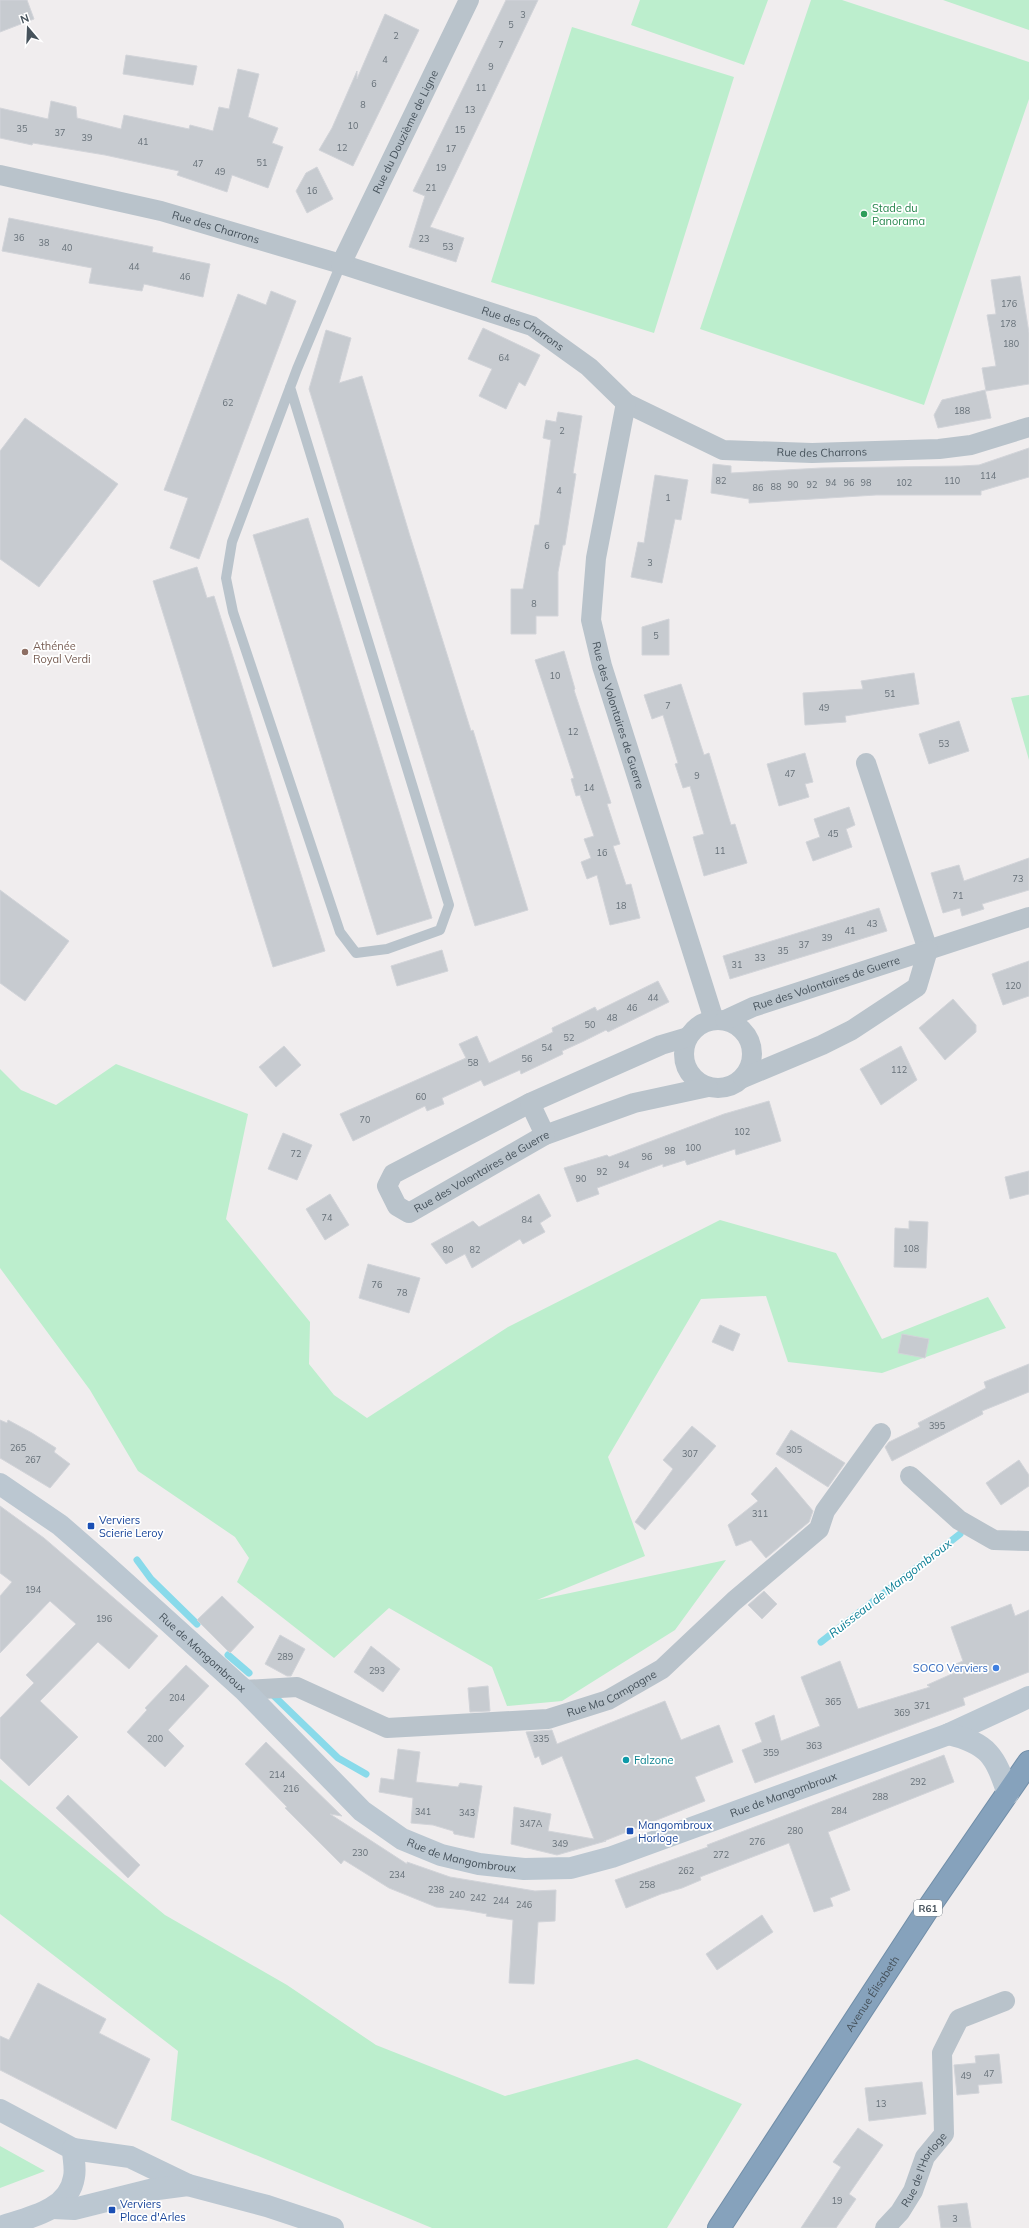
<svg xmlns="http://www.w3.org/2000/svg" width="1029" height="2228" viewBox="0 0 1029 2228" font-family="Mulish,sans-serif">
  <rect width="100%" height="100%" fill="#f0edee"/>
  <!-- green -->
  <path fill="#bceecd" d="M640,0H768L744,65L631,25Z
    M811,0H842L1029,62V99L924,405L700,329Z
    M943,0H1029V30Z
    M572,27L734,77L654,333L491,282Z
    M1029,695V760L1011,698Z
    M116,1064L248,1114L226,1219L310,1322L309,1364L334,1395L367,1418L508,1327L720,1220L836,1253L882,1339L988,1297L1006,1328L882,1373L788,1362L766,1296L701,1299L608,1457L645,1556L537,1600L726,1560L675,1630L562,1701L507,1706L492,1667L389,1608L334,1658L237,1582L249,1558L235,1537L138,1471L90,1390L0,1268V1069L21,1090L56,1105Z
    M0,1779L165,1915L287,1985L376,2045L505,2096L637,2059L742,2104L667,2228H432L171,2120L178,2051L0,1914Z
    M0,2146L45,2171L0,2188Z"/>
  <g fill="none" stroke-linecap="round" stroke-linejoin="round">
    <!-- stream -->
    <path stroke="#89daea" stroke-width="7" d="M137,1560L151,1579L197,1624
      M821,1642L960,1534
      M228,1655L249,1673
      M273,1695L338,1758L366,1774"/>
  </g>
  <!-- building -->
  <path fill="#c7cbd0" stroke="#d2d4d9" d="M0,0H27L34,19L0,32Z
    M506,0H538L430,227L464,238L456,262L409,247L425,196L413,191Z
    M385,14L419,30L353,166L319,150L332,128L357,71V79Z
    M126,55L197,66L193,85L123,74Z
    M238,69L259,74L248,117L278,128L272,143L283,147L268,188L232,175L227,192L177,175L179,171L105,155L33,143L32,145L0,138V108L48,119L51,101L76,107L77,118L121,129L124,115L189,129L190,125L213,131L219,107L229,109Z
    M317,167L333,199L307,213L296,191L306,173Z
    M9,218L153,247L152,252L210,264L203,297L144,284L142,291L89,283L92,268L2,251Z
    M1020,276L1029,333V384L986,391L982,368L996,366L987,315L996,314L991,280Z
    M271,291L296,301L199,559L170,548L188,498L164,490L238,294L266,305Z
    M483,328L540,355L525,386L519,382L506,409L479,396L492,369L468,359Z
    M326,330L351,338L339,383L362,376L410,536L471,731L473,730L528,910L475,926L309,389Z
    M985,390L991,418L938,428L934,415L942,400Z
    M558,412L582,416L573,473L576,474L565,545H563L558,572V616H536V634H511V589H523L535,525H539L551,440L543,438L546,420L556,422Z
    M25,418L118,484L39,587L0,559V451Z
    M1029,448V477L981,491V495H876L749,503V499L711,493L713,464L731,466V473L821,468L961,466L979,465Z
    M655,475L688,480L681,520L675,519L662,583L631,577L638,542L644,543Z
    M308,518L432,918L377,935L253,535Z
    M197,567L207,598L214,596L325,951L273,967L153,581Z
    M669,619V655H642V627Z
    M564,651L575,689L574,690L611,803L607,804L620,844L613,846L626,885L631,884L640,918L610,925L597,875L587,879L581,862L591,858L584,839L594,836L580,795L576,796L571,779L574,778L535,660Z
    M914,673L919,704L845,716L846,722L805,725L803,693L863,689L861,681Z
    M681,684L704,755L709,753L731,825L735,824L747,863L704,876L693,837L704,834L690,786L683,788L675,764L678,763L663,715L652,719L644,695Z
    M959,721L969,751L929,764L919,734Z
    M805,753L813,782L805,784L809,797L779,806L767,764Z
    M849,807L855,825L846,829L852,847L813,861L806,842L820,837L814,819Z
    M1029,858V890L982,904L984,909L962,916L960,908L943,913L931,873L959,865L964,881Z
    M0,890L69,941L25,1001L0,983Z
    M879,908L887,931L730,979L723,956Z
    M442,950L448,971L397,986L391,966Z
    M1029,961V996L1003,1005L992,974Z
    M658,981L669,1002L608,1032L606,1030L584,1041L562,1051L563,1054L521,1074L520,1070L484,1086L481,1080L442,1098L444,1104L427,1111L425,1106L353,1141L340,1114L466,1058L459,1044L477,1036L489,1063L553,1032L552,1028L573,1018L595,1007L597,1011Z
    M953,999L976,1025V1032L945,1060L919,1028Z
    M284,1046L301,1065L276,1087L259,1067Z
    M901,1046L917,1080L881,1105L860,1069Z
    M769,1101L781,1141L736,1155L735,1149L687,1165L685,1160L663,1167V1164L597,1188L599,1194L577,1202L564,1168L607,1155L609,1157L724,1114Z
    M283,1133L312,1145L297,1180L268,1169Z
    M1029,1171V1194L1010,1199L1005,1177Z
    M330,1194L349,1225L325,1240L306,1209Z
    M539,1194L551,1216L540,1223L545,1232L523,1244L520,1239L472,1268L465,1254L446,1264L431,1244L473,1221L479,1227Z
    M909,1221L928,1222L926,1268L894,1267L895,1228L909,1229Z
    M368,1264L420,1278L409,1313L359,1298Z
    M720,1325L740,1334L733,1351L712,1342Z
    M902,1334L929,1339L925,1358L898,1353Z
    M1029,1364V1392L982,1411L983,1414L892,1461L885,1447L889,1442L920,1427L918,1423L986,1388L984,1382Z
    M0,1420L7,1423L8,1420L32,1433L56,1448L54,1452L70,1464L50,1488L0,1458Z
    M692,1426L716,1446L645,1530L635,1522L673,1469L663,1460Z
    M791,1430L845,1463L828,1487L776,1454Z
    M1019,1460L1029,1475V1486L1001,1505L986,1483Z
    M776,1467L813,1511L809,1522L766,1558L751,1540L736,1546L728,1525L758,1501L751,1494Z
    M0,1506L44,1538L158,1636L129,1669L98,1642L40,1701L78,1737L29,1786L0,1758V1718L34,1683L26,1675L76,1624L50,1601L0,1653V1596L12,1582L0,1573Z
    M764,1591L777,1604L762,1619L748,1605Z
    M222,1596L254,1627L230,1653L197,1620Z
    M1011,1604L1015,1616L1029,1610V1672L963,1698L965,1705L755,1783L742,1750L762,1742L755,1723L774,1715L781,1741L820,1726L801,1677L840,1661L858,1709L930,1687L927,1685L954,1673L951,1666L963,1661L951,1627Z
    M280,1635L305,1649L291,1676H287L265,1664Z
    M371,1646L400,1669L383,1692L354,1672Z
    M186,1665L209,1686L168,1730L184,1746L165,1767L127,1732L147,1710L145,1708Z
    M488,1686L490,1711L470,1712L468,1688Z
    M665,1701L681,1740L719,1725L733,1762L695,1777L705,1801L604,1841H606L557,1855L511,1844L514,1807L551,1814L548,1831L594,1839L562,1756L542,1765L539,1756L535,1758L526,1732L552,1730L557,1744Z
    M266,1742L342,1816L330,1814L407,1864V1862L450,1877L535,1891L556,1890L555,1921L538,1922L534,1984L509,1983L513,1920L486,1916L487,1914L465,1910L436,1907L389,1888L344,1860L341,1864L285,1808L287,1807L245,1764Z
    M398,1749L420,1752L416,1782L458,1787L460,1783L482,1786L474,1838L454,1834L453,1831L433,1825L411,1823L413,1798L379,1792L381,1778L394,1780Z
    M944,1755L954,1782L828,1832L850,1890L830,1898L833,1906L814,1912L789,1843L700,1877L701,1880L682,1888L661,1894L626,1908L615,1880L708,1847L707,1845Z
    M68,1795L140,1865L128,1878L56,1808Z
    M762,1915L773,1932L717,1970L706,1954Z
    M38,1983L106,2019L99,2033L150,2059L116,2129L0,2070V2036L9,2040Z
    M999,2054L1002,2083L978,2085L979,2093L957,2095L954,2065L976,2063L975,2056Z
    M922,2082L926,2114L869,2121L865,2088Z
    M858,2128L883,2145L849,2194L856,2199L836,2228H801L841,2167L833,2162Z
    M967,2203L971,2228H941L938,2206Z"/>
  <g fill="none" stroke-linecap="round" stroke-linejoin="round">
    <defs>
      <g id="highway">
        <path id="s9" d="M719,2228L927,1910L1029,1762"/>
      </g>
    </defs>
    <!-- highway casing -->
    <use href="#highway" stroke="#718ea8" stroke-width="24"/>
    <!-- lane -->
    <path stroke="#b9c3cb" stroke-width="10" d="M290,387L449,905L440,930L387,949L356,953L340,932L233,612L226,578L232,542L297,369L341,264"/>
    <!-- street -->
    <g stroke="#b9c3cb" stroke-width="20">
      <path id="s1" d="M0,175L161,211L341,264L532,326L589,367L626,403L723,450L812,453L939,449L971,445L1029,427"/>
      <path id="s2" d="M341,264L469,0"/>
      <path id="s3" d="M626,403L596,558L591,620L602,666L714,1020"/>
      <path d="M866,763L928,950L1029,917"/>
      <circle cx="718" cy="1054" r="34"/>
      <path id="s4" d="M725,1020L753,1007L928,950L917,987L852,1030L822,1045L743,1078"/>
      <path id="s5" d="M688,1037L661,1045L530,1103L393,1174L387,1186L397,1206L409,1213L545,1135L634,1103L708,1087"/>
      <path d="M530,1103L545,1135"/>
      <path d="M910,1476L959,1520L994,1540L1029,1541"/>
      <path id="s6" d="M244,1690L297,1687L387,1728L548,1719L608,1700L662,1669L734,1601L819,1529L825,1511L881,1433"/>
      <path id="s7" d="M885,2228L900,2212L913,2191L925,2157L944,2134L942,2053L959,2019L1005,2001"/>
    </g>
    <!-- secondary -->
    <g stroke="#bbc7d1" stroke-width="22">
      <path id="s8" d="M0,1484L60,1525L99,1559L244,1690L362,1811L402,1839L441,1855L479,1864L524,1869L571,1868L612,1857L949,1734L1029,1697"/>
      <path d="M949,1734C989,1744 995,1756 1008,1794"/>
      <path d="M0,2110L73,2149C73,2158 76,2168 74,2177C69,2211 27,2218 0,2227"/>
      <path d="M73,2149L130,2157L188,2185L267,2206L333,2228"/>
      <path d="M53,2208L74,2209L150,2190L188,2185"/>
    </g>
    <!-- highway -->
    <use href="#highway" stroke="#86a2bc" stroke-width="22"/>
  </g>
  <!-- markers -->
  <circle fill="#2e9e5b" stroke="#fff" stroke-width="1.5" cx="864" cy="214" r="4"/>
  <circle fill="#8d6e63" stroke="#fff" stroke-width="1.5" cx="25" cy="652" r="4"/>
  <g fill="#1a4fb4" stroke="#fff" stroke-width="1.5">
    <rect x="87" y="1522" width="8" height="8" rx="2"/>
    <rect x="626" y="1827" width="8" height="8" rx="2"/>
    <rect x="108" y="2206" width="8" height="8" rx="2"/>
  </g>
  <circle fill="#3f7fe0" stroke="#fff" stroke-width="1.5" cx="996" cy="1668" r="4"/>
  <circle fill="#0f9aa8" stroke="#fff" stroke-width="1.5" cx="626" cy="1760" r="4"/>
  <g text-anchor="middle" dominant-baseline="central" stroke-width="3.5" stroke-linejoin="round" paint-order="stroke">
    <!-- number labels -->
    <g font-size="9" fill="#667078">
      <text x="523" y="14">3</text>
      <text x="511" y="24">5</text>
      <text x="396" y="35">2</text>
      <text x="501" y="44">7</text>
      <text x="385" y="59">4</text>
      <text x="491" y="66">9</text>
      <text x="374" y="83">6</text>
      <text x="481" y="87">11</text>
      <text x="363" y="104">8</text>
      <text x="470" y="109">13</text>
      <text x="353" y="125">10</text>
      <text x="22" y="128">35</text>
      <text x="460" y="129">15</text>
      <text x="60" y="132">37</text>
      <text x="87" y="137">39</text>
      <text x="143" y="141">41</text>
      <text x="342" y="147">12</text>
      <text x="451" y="148">17</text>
      <text x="262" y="162">51</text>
      <text x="198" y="163">47</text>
      <text x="441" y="167">19</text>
      <text x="220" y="171">49</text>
      <text x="431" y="187">21</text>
      <text x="312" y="190">16</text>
      <text x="19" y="237">36</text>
      <text x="424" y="238">23</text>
      <text x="44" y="242">38</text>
      <text x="448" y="246">53</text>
      <text x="67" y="247">40</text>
      <text x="134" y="266">44</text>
      <text x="185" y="276">46</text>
      <text x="1009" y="303">176</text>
      <text x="1008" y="323">178</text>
      <text x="1011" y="343">180</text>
      <text x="504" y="357">64</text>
      <text x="228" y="402">62</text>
      <text x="962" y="410">188</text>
      <text x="562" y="430">2</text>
      <text x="988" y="475">114</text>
      <text x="721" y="480">82</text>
      <text x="952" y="480">110</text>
      <text x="831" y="482">94</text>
      <text x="849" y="482">96</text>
      <text x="866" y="482">98</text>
      <text x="904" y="482">102</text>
      <text x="793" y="484">90</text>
      <text x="812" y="484">92</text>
      <text x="776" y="486">88</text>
      <text x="758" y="487">86</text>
      <text x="559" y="490">4</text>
      <text x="668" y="497">1</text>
      <text x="547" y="545">6</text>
      <text x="650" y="562">3</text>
      <text x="534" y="603">8</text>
      <text x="656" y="635">5</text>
      <text x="555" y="675">10</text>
      <text x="890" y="693">51</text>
      <text x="668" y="705">7</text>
      <text x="824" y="707">49</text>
      <text x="573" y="731">12</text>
      <text x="944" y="743">53</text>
      <text x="790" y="773">47</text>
      <text x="697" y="775">9</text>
      <text x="589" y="787">14</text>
      <text x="833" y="833">45</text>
      <text x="720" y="850">11</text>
      <text x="602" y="852">16</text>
      <text x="1018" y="878">73</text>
      <text x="958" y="895">71</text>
      <text x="621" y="905">18</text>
      <text x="872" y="923">43</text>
      <text x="850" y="930">41</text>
      <text x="827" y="937">39</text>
      <text x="804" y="944">37</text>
      <text x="783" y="950">35</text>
      <text x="760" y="957">33</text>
      <text x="737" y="964">31</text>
      <text x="1013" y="985">120</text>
      <text x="653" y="997">44</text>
      <text x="632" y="1007">46</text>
      <text x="612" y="1017">48</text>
      <text x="590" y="1024">50</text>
      <text x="569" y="1037">52</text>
      <text x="547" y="1047">54</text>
      <text x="527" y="1058">56</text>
      <text x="473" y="1062">58</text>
      <text x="899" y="1069">112</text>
      <text x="421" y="1096">60</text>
      <text x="365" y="1119">70</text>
      <text x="742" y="1131">102</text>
      <text x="693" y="1147">100</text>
      <text x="670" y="1150">98</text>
      <text x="296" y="1153">72</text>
      <text x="647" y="1156">96</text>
      <text x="624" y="1164">94</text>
      <text x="602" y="1171">92</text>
      <text x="581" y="1178">90</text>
      <text x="327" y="1217">74</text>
      <text x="527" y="1219">84</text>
      <text x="911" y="1248">108</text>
      <text x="448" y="1249">80</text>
      <text x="475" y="1249">82</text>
      <text x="377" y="1284">76</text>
      <text x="402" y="1292">78</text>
      <text x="937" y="1425">395</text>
      <text x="18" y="1447">265</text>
      <text x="794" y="1449">305</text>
      <text x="690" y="1453">307</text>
      <text x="33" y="1459">267</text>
      <text x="760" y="1513">311</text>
      <text x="33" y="1589">194</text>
      <text x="104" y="1618">196</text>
      <text x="285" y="1656">289</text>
      <text x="377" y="1670">293</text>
      <text x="177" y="1697">204</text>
      <text x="833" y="1701">365</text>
      <text x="922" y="1705">371</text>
      <text x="902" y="1712">369</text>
      <text x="155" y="1738">200</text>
      <text x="541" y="1738">335</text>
      <text x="814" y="1745">363</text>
      <text x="771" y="1752">359</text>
      <text x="277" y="1774">214</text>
      <text x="918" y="1781">292</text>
      <text x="291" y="1788">216</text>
      <text x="880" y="1796">288</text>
      <text x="839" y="1810">284</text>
      <text x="423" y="1811">341</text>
      <text x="467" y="1812">343</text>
      <text x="531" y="1823">347A</text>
      <text x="795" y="1830">280</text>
      <text x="757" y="1841">276</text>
      <text x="560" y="1843">349</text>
      <text x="360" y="1852">230</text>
      <text x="721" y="1854">272</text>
      <text x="686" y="1870">262</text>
      <text x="397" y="1874">234</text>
      <text x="647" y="1884">258</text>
      <text x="436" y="1889">238</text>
      <text x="457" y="1894">240</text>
      <text x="478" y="1897">242</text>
      <text x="501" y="1900">244</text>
      <text x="524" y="1904">246</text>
      <text x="989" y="2073">47</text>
      <text x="966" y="2075">49</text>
      <text x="881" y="2103">13</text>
      <text x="837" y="2200">19</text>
      <text x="955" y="2218">3</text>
    </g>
    <!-- shield labels -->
    <rect fill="#fff" stroke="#7e868c" stroke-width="1" x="914" y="1900" width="28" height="16" rx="3"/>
    <g font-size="10" font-weight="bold" fill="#46525b">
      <text x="928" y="1908">R61</text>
    </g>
    <!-- street labels -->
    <g font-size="11" fill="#46525b" stroke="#fff">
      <text stroke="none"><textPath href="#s2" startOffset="147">Rue du Douzième de Ligne</textPath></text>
      <text stroke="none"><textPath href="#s1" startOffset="222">Rue des Charrons</textPath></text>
      <text stroke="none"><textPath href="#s1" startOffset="546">Rue des Charrons</textPath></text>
      <text stroke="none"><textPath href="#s1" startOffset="882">Rue des Charrons</textPath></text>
      <text stroke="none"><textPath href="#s3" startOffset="319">Rue des Volontaires de Guerre</textPath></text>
      <text stroke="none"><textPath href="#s4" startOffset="108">Rue des Volontaires de Guerre</textPath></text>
      <text stroke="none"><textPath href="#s5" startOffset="459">Rue des Volontaires de Guerre</textPath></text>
      <text stroke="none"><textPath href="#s8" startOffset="264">Rue de Mangombroux</textPath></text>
      <text stroke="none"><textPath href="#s6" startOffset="382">Rue Ma Campagne</textPath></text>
      <text stroke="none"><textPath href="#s8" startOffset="936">Rue de Mangombroux</textPath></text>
      <text stroke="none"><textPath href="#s8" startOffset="600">Rue de Mangombroux</textPath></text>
      <text stroke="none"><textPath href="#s9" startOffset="280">Avenue Élisabeth</textPath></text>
      <text stroke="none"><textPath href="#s7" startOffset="71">Rue de l'Horloge</textPath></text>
    </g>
    <!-- leisure labels -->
    <g font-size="11" fill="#27864d" stroke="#fff" text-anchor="start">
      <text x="872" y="208">Stade du<tspan x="872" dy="13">Panorama</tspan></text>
    </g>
    <!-- education labels -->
    <g font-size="11" fill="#785e54" stroke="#fff" text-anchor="start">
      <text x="33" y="646">Athénée<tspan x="33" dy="13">Royal Verdi</tspan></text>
    </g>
    <!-- transit labels -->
    <g font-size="11" fill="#164399" stroke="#fff" text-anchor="start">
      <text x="99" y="1520">Verviers<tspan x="99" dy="13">Scierie Leroy</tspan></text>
      <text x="638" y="1825">Mangombroux<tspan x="638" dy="13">Horloge</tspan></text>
      <text x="120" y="2204">Verviers<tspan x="120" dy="13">Place d'Arles</tspan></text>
    </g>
    <!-- shop labels -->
    <g font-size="11" fill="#366cbe" stroke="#fff" text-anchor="end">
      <text x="988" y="1668">SOCO Verviers</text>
    </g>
    <!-- culture labels -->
    <g font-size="11" fill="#0d838f" stroke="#fff" text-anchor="start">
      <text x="634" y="1760">Falzone</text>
    </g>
    <!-- water labels -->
    <g font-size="12" font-style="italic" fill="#0e8097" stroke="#fff">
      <text transform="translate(890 1588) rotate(-38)">Ruisseau de Mangombroux</text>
    </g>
  </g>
  <!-- north arrow -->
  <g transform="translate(28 28) rotate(341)" stroke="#ffffff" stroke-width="3" paint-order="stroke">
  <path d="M0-3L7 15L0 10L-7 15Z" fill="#46525b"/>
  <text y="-6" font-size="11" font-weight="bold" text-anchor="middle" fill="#46525b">N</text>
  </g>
</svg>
